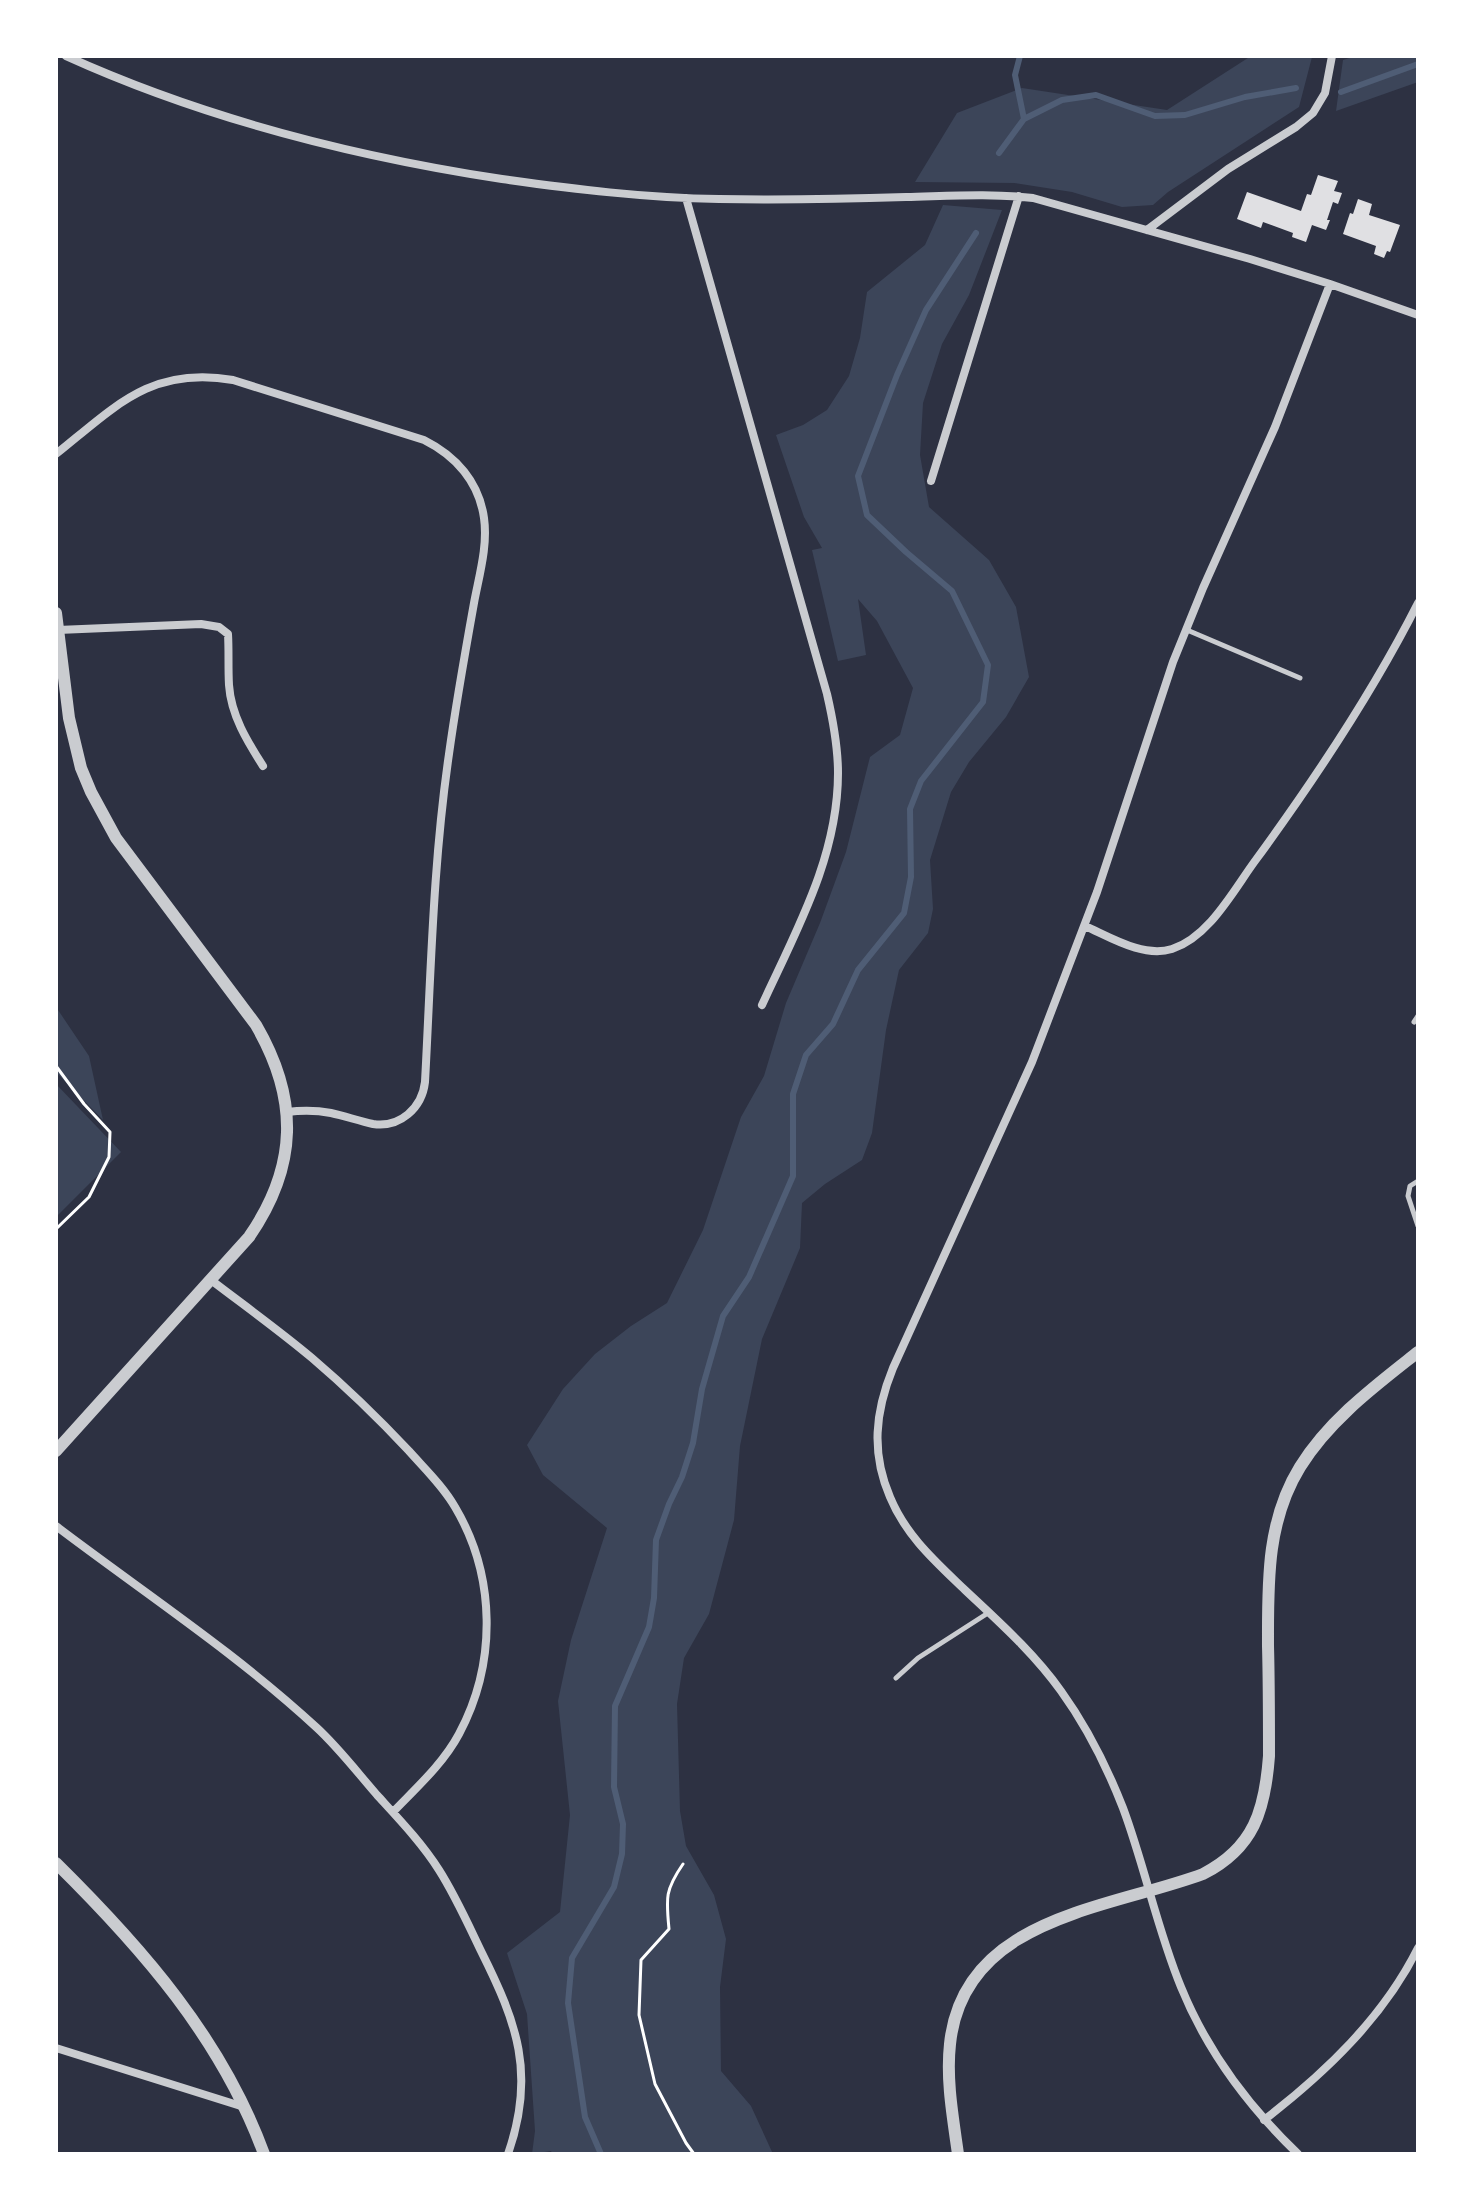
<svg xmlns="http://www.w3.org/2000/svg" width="1474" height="2210" viewBox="0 0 1474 2210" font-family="'Golos Text',sans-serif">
  <rect width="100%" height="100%" fill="#2d3142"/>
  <!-- green -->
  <path fill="#3c4559" d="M1251,56L1312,57L1299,107L1168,192L1153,205L1122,207L1072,192L1014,183L915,182L957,113L1022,88L1167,110Z
    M1356,56H1418V82L1336,111L1343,60Z
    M943,205L1002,210L969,295L942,344L923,403L920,455L929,507L989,560L1016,607L1029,677L1006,717L969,762L951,792L930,860L933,909L928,933L899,970L886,1030L872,1133L862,1160L825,1184L802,1203L800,1248L762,1339L740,1446L734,1520L709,1614L684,1658L677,1704L680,1811L686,1846L714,1895L726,1939L720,1987L721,2071L751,2106L773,2154H553L551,2151L532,2154L535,2131L527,2014L507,1953L560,1912L570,1815L558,1701L571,1640L607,1528L543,1475L527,1445L563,1389L595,1354L631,1326L667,1303L703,1230L741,1117L764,1076L786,1003L820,923L846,852L870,757L900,735L913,688L877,621L858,599L866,655L838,661L812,550L822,548L804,517L776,435L803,425L827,410L849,376L860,338L867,292L925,245Z
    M56,1007L89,1056L103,1120L56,1072Z
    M56,1084L121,1152L56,1217Z"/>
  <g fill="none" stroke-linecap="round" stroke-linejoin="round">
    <!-- stream -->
    <path stroke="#4f5d75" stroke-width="6" d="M1020,56L1015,75L1024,119
      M1341,92L1418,64
      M999,153L1024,119L1062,100L1096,95L1155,116L1185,115L1245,97L1296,88
      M601,2154L585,2117L568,2003L572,1958L614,1887L622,1854L623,1824L614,1787L615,1706L649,1627L654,1598L656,1540L669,1504L682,1477L693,1443L702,1389L723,1316L749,1277L793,1176V1094L806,1055L833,1024L858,970L904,913L911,877L910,809L921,781L983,702L988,665L952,591L906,552L867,515L858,476L897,375L926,310L976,233"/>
  </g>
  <!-- building -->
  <path fill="#e0e0e3" d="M1318,175L1338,181L1334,191L1342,193L1338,204L1333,202L1327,220H1330L1326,230L1312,225L1306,242L1292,237L1293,233L1263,222L1261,228L1237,219L1247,192L1301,211L1307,194L1311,195Z
    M1358,199L1372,204L1369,215L1400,225L1390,252L1387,251L1384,258L1374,254L1376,246L1343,234L1350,213L1353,214Z"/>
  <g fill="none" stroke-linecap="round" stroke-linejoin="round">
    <!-- path -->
    <path stroke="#fff" stroke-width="3" d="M56,1066L84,1104L110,1132L109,1157L89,1197L56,1229
      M683,1864C665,1890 666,1898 669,1929L641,1960L639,2015L655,2084L686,2143L694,2154"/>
    <!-- service -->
    <path stroke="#caccd0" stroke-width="5" d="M1187,630L1300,678
      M1414,1022L1418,1016
      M1418,1181L1410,1186L1408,1196L1418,1226
      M896,1678L918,1658L988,1613"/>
    <!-- minor -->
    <path stroke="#caccd0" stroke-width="8" d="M66,56C205,119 351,156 502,179C573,189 646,198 719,199C781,200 844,199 906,197C949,196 991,193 1033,198L1250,259L1330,284L1418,315
      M686,198L827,694C833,720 838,746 838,773C838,857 796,931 762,1005
      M1147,230L1228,169L1296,127L1313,113L1325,93L1332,56
      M56,454C116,406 151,366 233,380L424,440C456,456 479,482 484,518C488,546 479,576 474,603C465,653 456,703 449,754C433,863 431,972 425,1082C422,1108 400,1128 373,1124C359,1121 345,1116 331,1113C316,1110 302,1110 287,1112
      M931,481L1019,196
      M58,630L201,624L219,627L228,634C229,651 228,668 229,685C231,715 247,741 263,766
      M1085,926C1110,937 1143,958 1172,949C1209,937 1233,891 1255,861C1315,779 1372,694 1418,603
      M211,1280C245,1306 280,1331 312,1358C346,1387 379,1419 409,1451C425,1469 443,1486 455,1507C496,1576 497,1663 459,1734C443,1764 416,1788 393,1812
      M56,1526C143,1592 236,1653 316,1727C338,1747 357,1772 377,1795C398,1818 422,1843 439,1870C455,1895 468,1924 481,1951C517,2023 536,2074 508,2154
      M56,2048L244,2107
      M1264,2120C1325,2073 1383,2018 1418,1948
      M1298,2154C1248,2106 1207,2051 1181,1987C1157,1929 1145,1867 1123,1808C1107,1767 1087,1727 1061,1691C1034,1653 999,1622 965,1590C936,1562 906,1536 890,1497C871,1453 875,1412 893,1368L1032,1062L1097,892L1173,662L1203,588L1275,427L1330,284"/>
    <!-- tertiary -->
    <path stroke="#caccd0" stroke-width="12" d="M56,613L69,718L81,768L91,792L116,838L256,1025C299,1099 298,1166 249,1237L56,1451
      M56,1863C142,1948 222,2039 264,2154
      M958,2154C953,2118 946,2080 950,2044C963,1917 1109,1909 1203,1874C1254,1848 1265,1810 1269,1756C1269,1719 1269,1683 1268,1646C1268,1584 1266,1522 1300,1467C1329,1420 1375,1386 1418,1352"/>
  </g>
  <!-- border -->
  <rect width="1474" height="2210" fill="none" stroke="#ffffff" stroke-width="116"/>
</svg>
